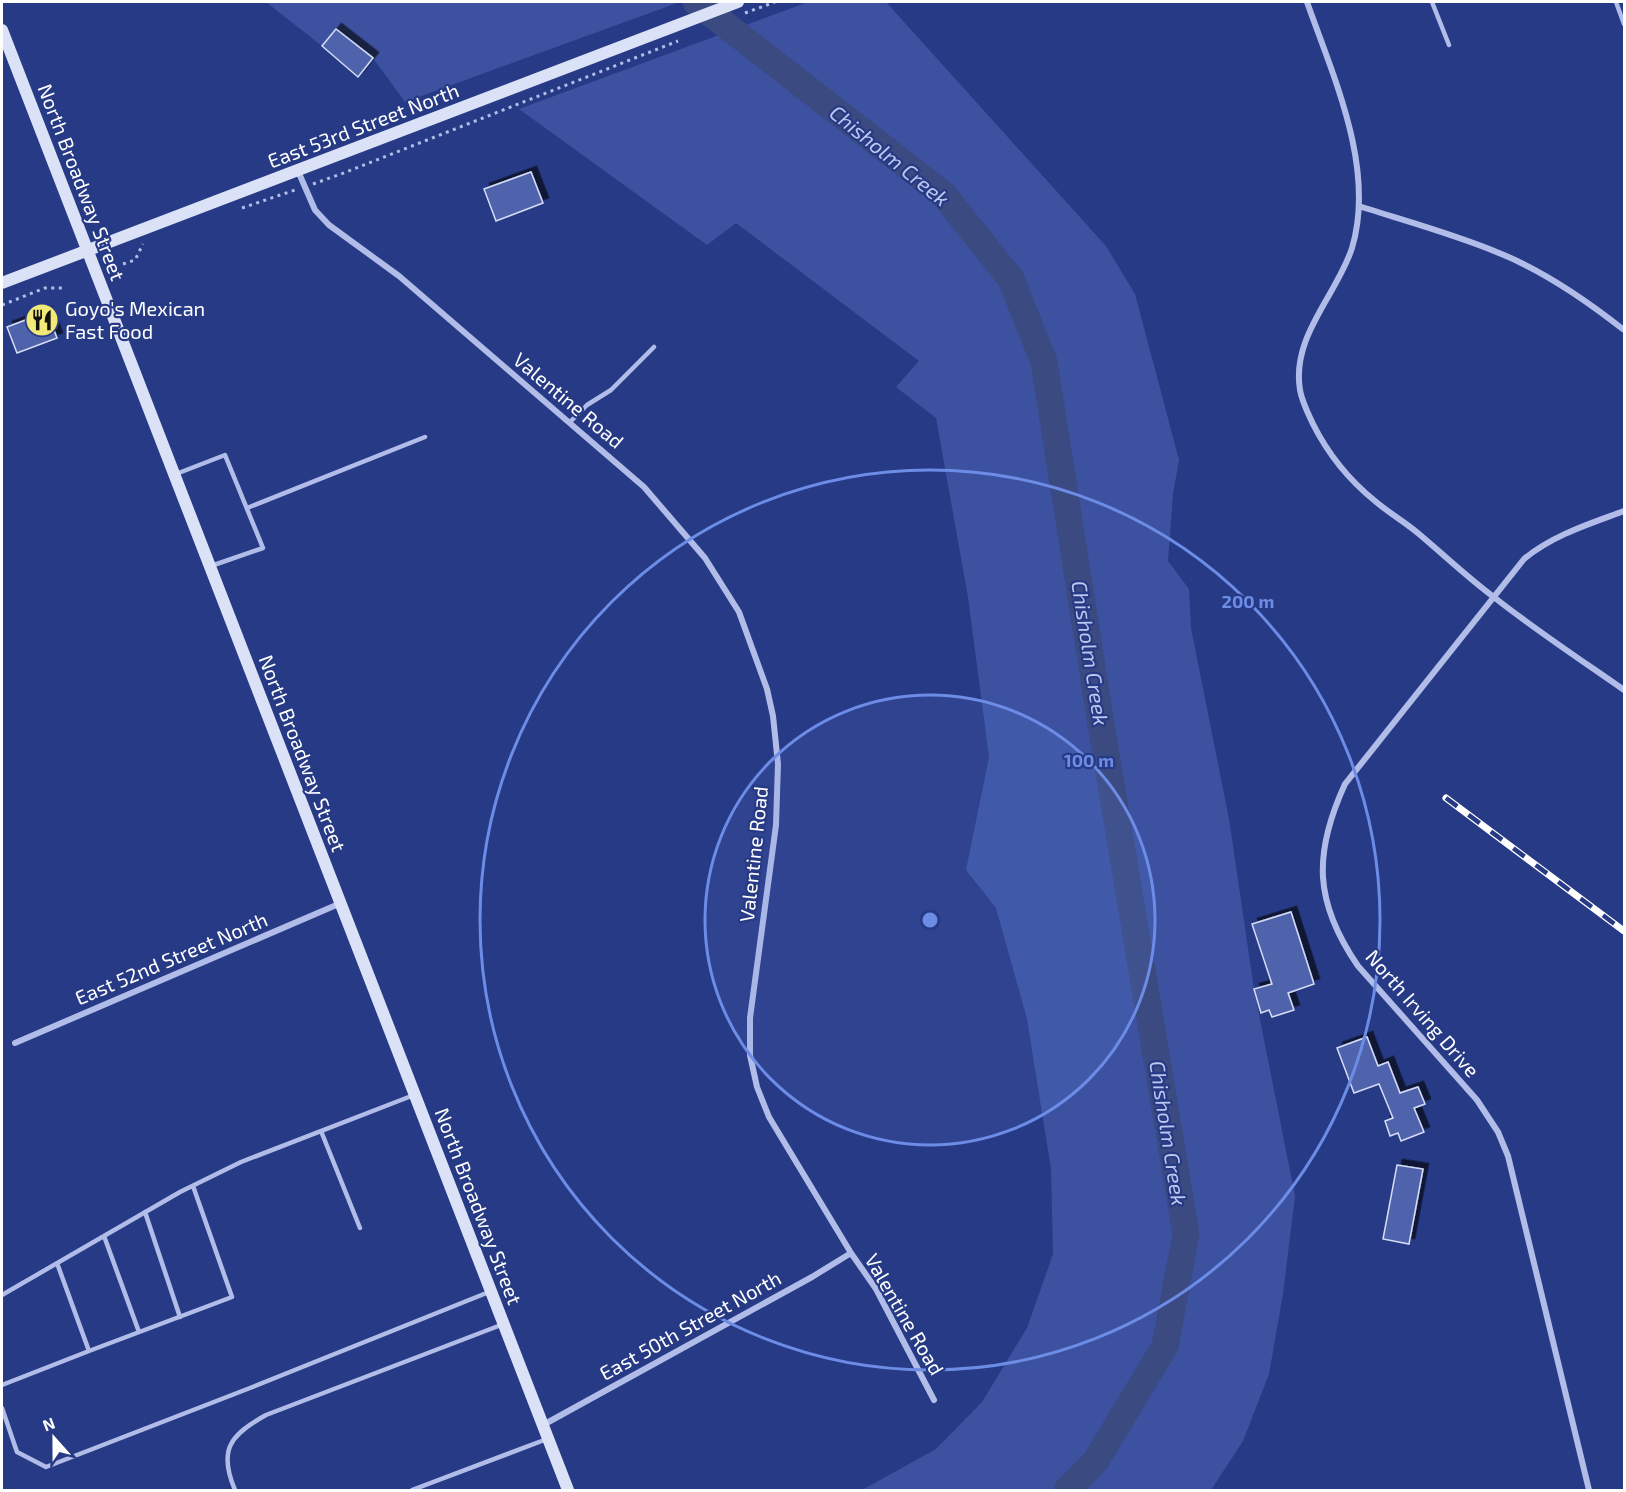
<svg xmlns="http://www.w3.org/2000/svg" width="1626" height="1492" viewBox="0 0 1626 1492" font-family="'Exo 2',sans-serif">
  <defs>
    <filter id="shadow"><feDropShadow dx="5.5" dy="-5.5" stdDeviation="0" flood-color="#0009"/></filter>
  </defs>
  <rect width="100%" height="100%" fill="#273a85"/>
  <!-- green -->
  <path fill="#3c52a1" d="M266,2H680L405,102L373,58L336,29L322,46Z
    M808,2H886L1106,246L1135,294L1179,460L1173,494L1168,561L1189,589L1191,628L1229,819L1254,989L1295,1196L1283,1294L1269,1374L1243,1441L1211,1490H862L936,1449L982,1402L1027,1328L1053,1254L1051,1169L1027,1019L996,908L966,870L989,757L968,597L936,418L896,387L919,361L736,223L707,245L519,109Z"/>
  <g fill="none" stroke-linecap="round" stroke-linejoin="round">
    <!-- river -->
    <path stroke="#3b4a81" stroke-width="27" d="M696,2L943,194L1011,279L1044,362L1101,724L1186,1234L1165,1346L1095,1462L1067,1490"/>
  </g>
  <!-- building -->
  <path fill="#5063ac" stroke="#d5dcf6" stroke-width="1.5" filter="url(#shadow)" d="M336,29L373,58L358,77L322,46Z
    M531,172L543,203L496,221L484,189Z
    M47,312L57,338L17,353L7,327Z
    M1291,912L1314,984L1288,993L1294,1010L1272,1017L1269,1010L1261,1013L1254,989L1272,984L1252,924Z
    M1367,1037L1378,1066L1388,1062L1400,1093L1418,1087L1425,1104L1414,1108L1424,1132L1401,1141L1398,1133L1390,1136L1385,1121L1393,1118L1379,1084L1354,1093L1337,1048Z
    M1397,1165L1423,1169L1409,1244L1383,1239Z"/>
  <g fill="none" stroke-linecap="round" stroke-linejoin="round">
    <!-- path -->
    <path stroke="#b1bde8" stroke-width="3" stroke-dasharray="3 4.5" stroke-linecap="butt" d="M745,13L775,2
      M313,184L341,174L678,41
      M242,208L295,190
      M123,264L135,260L143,244
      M2,305L45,288H62"/>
    <!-- lane -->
    <path stroke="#b1bde8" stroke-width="4.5" d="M1432,2L1449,45
      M1616,2L1624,24
      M570,422L587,405L611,390L654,347
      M176,474L225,455L263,548L211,566
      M247,508L425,437
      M321,1131L360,1228
      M145,1212L180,1317
      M104,1236L139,1332
      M57,1263L89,1351L232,1297L193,1186
      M2,1295L180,1192L241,1162L414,1095
      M2,1385L89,1351
      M2,1408L17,1452L46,1467L250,1388L489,1292
      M235,1490C218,1450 230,1435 266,1415L501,1325
      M412,1490L547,1439"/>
    <!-- street -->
    <path stroke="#b1bde8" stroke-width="6" d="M1307,2C1333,76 1376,168 1352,248C1337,295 1291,336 1300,390C1302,402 1308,413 1313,424C1328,454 1349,480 1375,501C1389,513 1405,522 1419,534C1444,555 1468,578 1495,598C1537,631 1581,660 1624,690
      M298,171L315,210L329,225L399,276L644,487L705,558L739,612L767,689L773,716L778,764L776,825L750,1018V1055L757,1087L769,1117L851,1253L876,1289L934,1400
      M1359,206C1405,221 1454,234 1499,253C1544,271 1586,300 1624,330
      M15,1043L341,903
      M543,1425L812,1277L851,1253
      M1589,1490L1508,1156L1498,1132L1477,1100L1358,966C1314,902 1313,854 1345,784L1524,559C1553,535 1589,524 1624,511"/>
    <!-- secondary -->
    <path stroke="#dbe1f7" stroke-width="12" d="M2,30L568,1490
      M2,283L738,2"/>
    <defs>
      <path id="rail" d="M1446,798L1624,931"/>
    </defs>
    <!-- rail casing -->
    <use href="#rail" stroke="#fff" stroke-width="7"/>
    <!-- rail -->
    <use href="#rail" stroke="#273a85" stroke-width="4.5" stroke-dasharray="14" stroke-linecap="butt"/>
  </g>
  <!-- distance rings -->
  <circle cx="930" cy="920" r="225" fill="#6c8ce6" fill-opacity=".12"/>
  <g fill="none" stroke="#6c8ce6" stroke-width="3">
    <circle cx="930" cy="920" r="225"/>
    <circle cx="930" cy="920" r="450"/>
  </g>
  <!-- icons -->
  <defs>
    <symbol id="restaurant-disc" viewBox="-11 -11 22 22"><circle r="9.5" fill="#f0e977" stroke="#273a85"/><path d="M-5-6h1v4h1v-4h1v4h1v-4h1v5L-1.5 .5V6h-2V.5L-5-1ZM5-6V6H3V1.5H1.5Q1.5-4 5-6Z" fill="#111"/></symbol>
  </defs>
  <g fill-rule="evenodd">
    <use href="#restaurant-disc" x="23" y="301" width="38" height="38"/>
  </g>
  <g text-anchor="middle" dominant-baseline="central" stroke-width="4.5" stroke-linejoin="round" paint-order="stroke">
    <!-- street labels -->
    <g font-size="20" fill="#fff" stroke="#273a85">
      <text transform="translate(363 125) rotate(-21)">East 53rd Street North</text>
      <text transform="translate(82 182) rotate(69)">North Broadway Street</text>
      <text transform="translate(569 400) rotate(40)">Valentine Road</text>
      <text transform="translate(303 753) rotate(69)">North Broadway Street</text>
      <text transform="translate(753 854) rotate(-84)">Valentine Road</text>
      <text transform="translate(171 958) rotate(-23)">East 52nd Street North</text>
      <text transform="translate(1423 1013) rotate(49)">North Irving Drive</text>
      <text transform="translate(479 1206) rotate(69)">North Broadway Street</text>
      <text transform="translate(905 1314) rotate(60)">Valentine Road</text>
      <text transform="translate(690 1325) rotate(-29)">East 50th Street North</text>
    </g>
    <!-- poi labels -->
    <g font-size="20" fill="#fff" stroke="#273a85" text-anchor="start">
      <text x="65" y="308">Goyo's Mexican<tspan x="65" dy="23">Fast Food</tspan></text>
    </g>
    <!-- water labels -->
    <g font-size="21" font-style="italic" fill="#bdc8ef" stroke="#273a85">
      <text transform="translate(890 155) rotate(39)">Chisholm Creek</text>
      <text transform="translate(1091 653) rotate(81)">Chisholm Creek</text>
      <text transform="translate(1169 1133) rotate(81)">Chisholm Creek</text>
    </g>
  </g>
  <circle cx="930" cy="920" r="9" fill="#6c8ce6" stroke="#273a85" stroke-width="3"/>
  <g font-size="18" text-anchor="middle" font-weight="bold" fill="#6c8ce6" stroke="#273a85" stroke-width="4.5" stroke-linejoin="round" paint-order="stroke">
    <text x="1248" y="608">200 m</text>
    <text x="1089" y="767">100 m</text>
  </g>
  <!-- border -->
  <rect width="1626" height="1492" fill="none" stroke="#ffffff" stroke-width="6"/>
  <!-- north arrow -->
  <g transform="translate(54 1438) rotate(339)" stroke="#273a85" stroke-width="4.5" paint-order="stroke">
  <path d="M0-4.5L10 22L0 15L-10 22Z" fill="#ffffff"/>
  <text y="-9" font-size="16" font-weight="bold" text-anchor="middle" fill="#ffffff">N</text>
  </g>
</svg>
